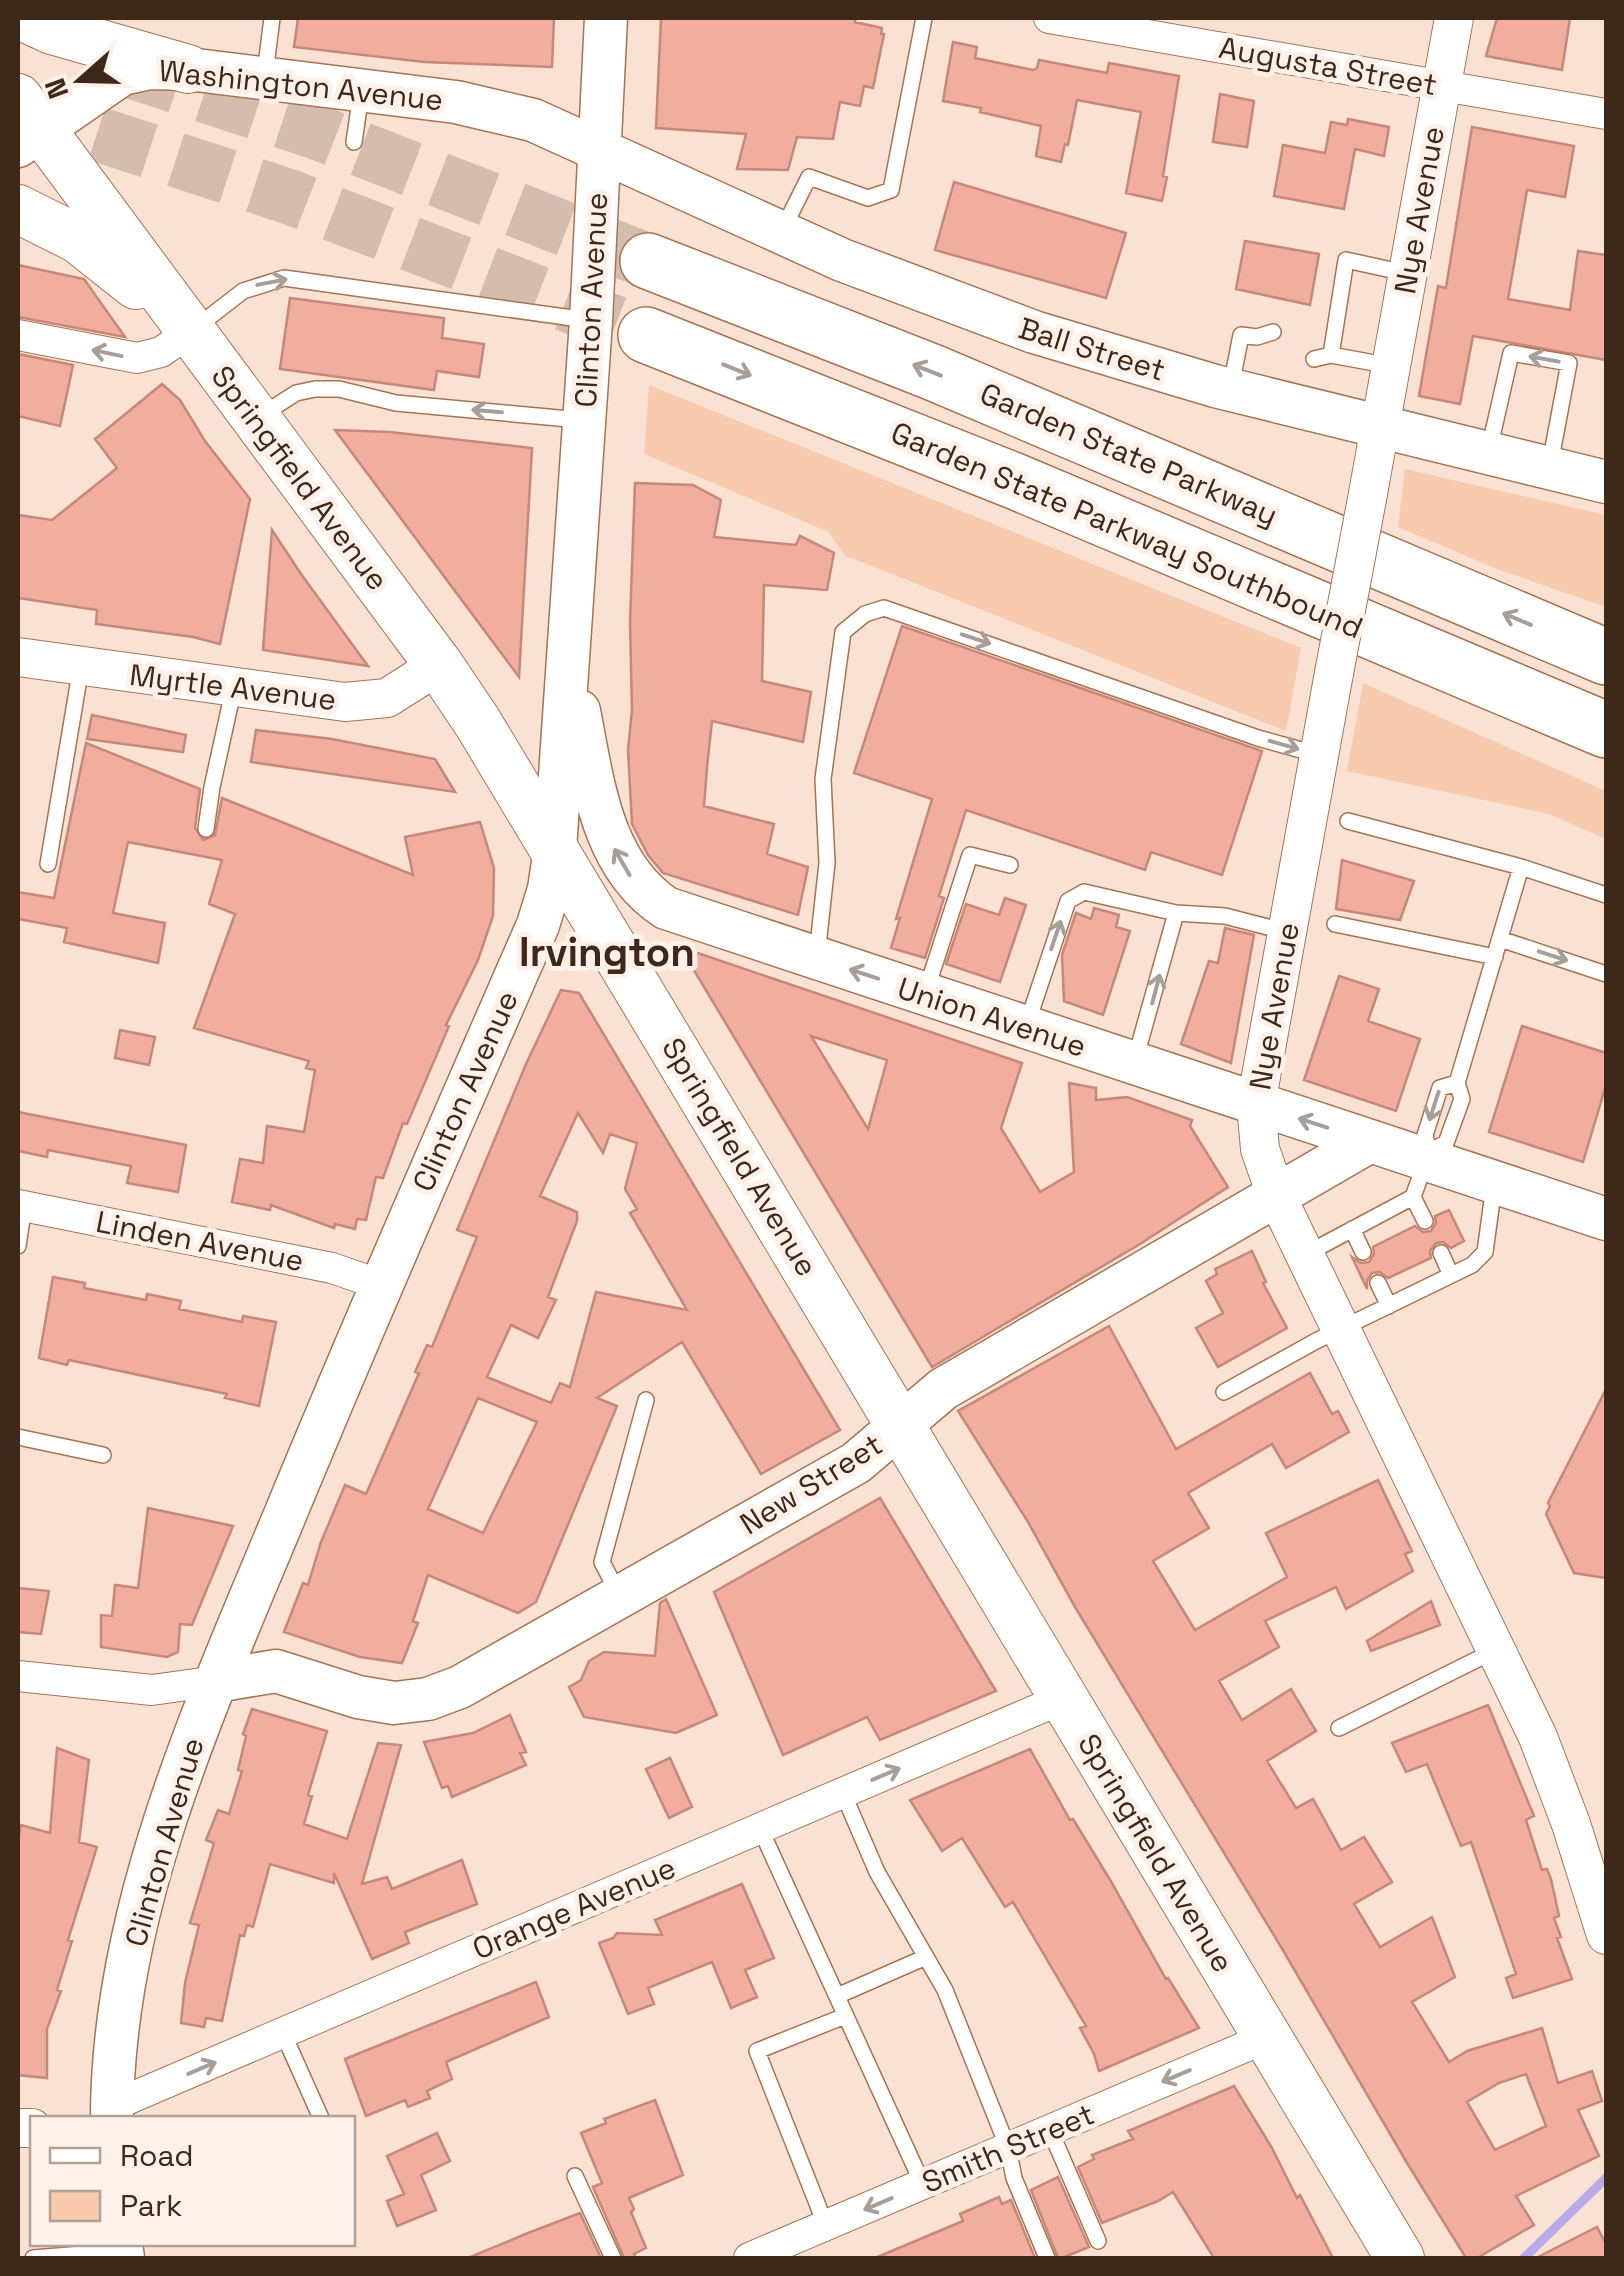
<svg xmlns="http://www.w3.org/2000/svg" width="1624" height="2276" viewBox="0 0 1624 2276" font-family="'Space Grotesk',sans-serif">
  <rect width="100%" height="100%" fill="#f9e2d3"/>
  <!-- green -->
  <path fill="#f8caae" d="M649,385L1301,648L1286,731L844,555L829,532L644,454Z
    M1405,469L1606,515V607L1497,569L1398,527Z
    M1363,683L1606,791V839L1549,814L1347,771Z"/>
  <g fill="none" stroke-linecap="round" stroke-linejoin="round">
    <!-- stream -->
    <path stroke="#b7abea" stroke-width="9" d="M1524,2258L1606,2178"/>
  </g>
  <!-- building -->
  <path fill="#f1ae9f" stroke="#c78779" stroke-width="2.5" fill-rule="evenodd" d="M298,18H554L552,67L424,62L294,47Z
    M661,18H856L855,22L882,28L881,34H884L873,88L864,86L860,106L840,102L833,139L797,137L788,170L737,169L746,134L656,128Z
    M1497,18H1570L1562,70L1486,56Z
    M953,42L977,47L975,58L1033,70L1037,68L1039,60L1107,73L1109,63L1179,76L1163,176L1167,177L1162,201L1126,193L1141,112L1077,100L1068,145L1065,144L1061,162L1036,156L1041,126L980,112L981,108L943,101Z
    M1220,94L1254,101L1247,147L1213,142Z
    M1348,119L1389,127L1384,156L1355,149L1344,209L1274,196L1283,145L1325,153L1331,122L1347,125Z
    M1472,127L1574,146L1565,197L1527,190L1508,299L1570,310L1578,251L1606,255V360L1473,336L1460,404L1419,396L1438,286L1446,288Z
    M954,182L1126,233L1106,298L935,250Z
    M1245,241L1319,254L1310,305L1236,289Z
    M18,265L84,279L125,337L18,317Z
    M290,298L444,318L442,338L484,344L479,377L437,371L434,390L280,369Z
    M18,354L73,365L60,426L18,416Z
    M162,384L180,400L205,441L250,499L220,644L193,637L96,624L97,610L18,598V515L52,520L117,468L95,439Z
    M335,430L390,432L532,448L519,677Z
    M635,483L693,485L721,500L714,537L796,545L800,536L834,553L827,590L764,585L762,681L811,692L803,742L712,721L707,767L704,806L774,824L767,854L808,867L798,915L663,873L648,855L632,824L628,750L632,710L630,622Z
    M272,530L301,574L368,666L263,650Z
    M902,626L1262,751L1222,875L1151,852L1145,870L966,810L939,896L944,898L925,958L891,948L900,918L896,919L932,799L854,773Z
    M92,715L186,735L183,752L87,739Z
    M256,730L332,739L435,759L455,792L251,762Z
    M86,743L200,789L195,828L203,840L215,835L222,798L413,875L405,837L480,822L494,868L493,916L478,960L446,1025L449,1026L407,1124L403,1123L383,1178L376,1177L366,1220L357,1219L355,1229L335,1224L334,1228L271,1205L270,1210L232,1202L240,1159L263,1163L267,1126L304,1132L315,1070L306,1068L309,1061L194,1028L235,914L209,904L222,860L128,842L113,913L165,923L158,963L64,942L67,928L18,919V892L54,898Z
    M1342,860L1414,881L1400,920L1336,909Z
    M1005,898L1026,905L1000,982L946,964L966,904L999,915Z
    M1094,908L1119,915L1116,927L1130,931L1103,1015L1064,1001L1062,955L1076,913L1091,919Z
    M1225,928L1254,935L1231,1063L1181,1044L1209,961L1218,963Z
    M680,947L1022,1063L1001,1128L1040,1192L1074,1172L1069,1083L1096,1088V1100L1127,1097L1192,1120L1190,1126L1228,1187L1140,1244L932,1367ZM811,1036L887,1060L868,1129Z
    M1339,976L1379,989L1368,1021L1420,1039L1396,1111L1304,1080Z
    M561,990L579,993L840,1430L761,1474L682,1342L597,1398L617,1406L536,1602L518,1613L428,1575L413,1621L418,1623L402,1663L360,1657L284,1632L303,1583L308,1585L321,1542L345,1485L366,1494L419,1373L415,1372L427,1345L432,1347L477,1237L457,1230L526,1064ZM578,1113L603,1153L610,1134L637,1143L625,1189L637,1209L630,1213L687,1310L596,1292L570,1387L560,1383L551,1403L487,1377L511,1325L538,1338L556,1300L548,1297L577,1221V1212L540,1196ZM478,1398L537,1422L483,1533L428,1509Z
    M1522,1026L1606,1053V1085L1583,1162L1489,1132Z
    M120,1030L155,1037L149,1065L115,1058Z
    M18,1112L186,1145L178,1192L127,1183L131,1166L48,1150L47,1157L18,1151Z
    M1449,1210L1464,1241L1451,1248L1443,1242L1436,1243L1430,1251L1431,1258L1388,1278L1380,1272L1372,1273L1367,1281V1289L1352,1257L1361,1263L1369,1262L1374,1254L1373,1247L1415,1226L1423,1232L1431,1231L1436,1223L1435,1216Z
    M1252,1251L1266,1282L1263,1283L1287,1328L1218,1367L1196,1328L1223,1313L1206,1281L1217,1274L1215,1269Z
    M53,1277L85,1283L84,1288L146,1300L147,1294L181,1301L179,1309L242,1322L243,1316L276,1322L259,1406L225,1398L227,1394L69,1360L67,1365L39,1358Z
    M1109,1326L1176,1449L1310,1373L1332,1414L1338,1411L1349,1432L1286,1468L1272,1444L1188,1493L1209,1528L1153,1561L1195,1630L1287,1577L1266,1533L1378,1480L1412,1551L1405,1554L1413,1571L1346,1609L1336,1587L1265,1621L1279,1647L1219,1681L1242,1720L1291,1689L1316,1731L1267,1761L1296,1808L1313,1799L1341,1850L1364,1837L1392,1882L1354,1904L1380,1947L1432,1917L1455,1977L1412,2002L1449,2062L1467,2051L1542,2028L1558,2083L1592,2071L1602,2101L1578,2110L1599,2156L1516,2196L1534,2225L1477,2258H1466L1407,2163L1284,1952L1075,1607L1028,1522L958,1411ZM1526,2074L1546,2126L1495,2150L1467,2102L1499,2083Z
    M1606,1389V1578L1574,1573L1546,1514L1550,1506L1548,1503Z
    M880,1498L996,1691L880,1740L867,1717L783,1755L714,1592Z
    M148,1508L233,1526L192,1625L180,1624L178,1652L167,1657L101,1647V1615L112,1616L115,1585L138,1588Z
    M18,1588L49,1591L41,1634L18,1632Z
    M666,1599L717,1715L676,1733L584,1717L569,1687L581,1680L589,1661L604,1652L655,1656L660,1603Z
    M1431,1601L1440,1625L1371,1651L1367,1641Z
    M1488,1705L1534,1816L1526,1820L1542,1870L1547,1869L1551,1879L1559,1916L1554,1918L1561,1937L1557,1938L1572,1979L1513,1998L1506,1978L1516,1974L1471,1842L1461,1846L1427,1764L1406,1772L1392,1743Z
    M252,1709L327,1731L308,1795L312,1796L304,1824L347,1839L378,1743L401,1745L362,1884L387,1877L392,1889L462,1860L477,1904L405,1932L409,1943L372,1959L334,1873V1883L270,1864L253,1927L247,1925L244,1936L240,1935L222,2021L206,2018L204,2027L181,2023L185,1983L199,1925L190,1923L214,1843L206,1840L218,1810L229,1814L242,1771L238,1770L246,1736L243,1734Z
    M510,1715L526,1752L520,1753L526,1765L452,1797L448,1786L442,1788L424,1742L473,1733Z
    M57,1748L89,1760L79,1842L97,1847L68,1940L72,1941L57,1990L61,1991L47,2029V2078L18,2075V1840L21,1825L50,1833Z
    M1030,1749L1070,1820L1073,1819L1109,1878L1166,1979L1168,1978L1199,2028L1099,2071L1094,2054L1080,2028L1086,2026L1013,1902L1005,1907L962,1838L942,1851L910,1800Z
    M670,1758L692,1807L669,1818L646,1769Z
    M742,1884L774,1958L745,1970L757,1997L731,2008L712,1962L648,1988L654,2004L628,2014L599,1943L613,1938L617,1933L662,1935L655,1920Z
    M536,1982L549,2017L446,2062L452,2079L427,2091L430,2098L408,2107L405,2100L366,2116L345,2059Z
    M1234,2086L1272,2148L1297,2198L1300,2195L1333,2258H1214L1173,2192L1158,2201L1102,2223L1078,2167L1094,2159L1092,2155L1133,2139L1128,2131Z
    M655,2100L683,2175L629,2198L634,2209L631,2212L646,2248L634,2254L636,2258H624L593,2187L602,2183L581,2133L606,2123L604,2119Z
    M437,2133L450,2161L421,2175L436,2210L397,2226L387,2201L404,2194L387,2156Z
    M1058,2177L1089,2247L1062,2258H1058L1031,2190Z
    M999,2197L1002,2204L1011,2200L1035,2258H875L963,2221L960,2214Z
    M580,2213L601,2258H468L528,2233Z
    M1597,2227L1606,2244V2258H1536Z"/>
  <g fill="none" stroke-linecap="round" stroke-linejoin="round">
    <!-- motorway-tunnel -->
    <path stroke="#d4bdae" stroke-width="55" stroke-dasharray="55 28" stroke-linecap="butt" d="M125,69L319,133L648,261
      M18,108L290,197L646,335"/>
    <defs>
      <path id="service" d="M265,74L272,18
        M354,142L361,94
        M783,229L809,177L868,198L891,190L924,18
        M194,329L243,291L284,278L587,320
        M1331,355L1346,260L1405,273
        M1314,359L1331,355L1391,366
        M1231,386L1241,335L1257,337L1273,332
        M262,415L296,393L315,389H339L396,403L580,420
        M1489,450L1511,353L1569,363L1550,464
        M1348,821L1521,867L1606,895
        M206,829L212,787L234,687
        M48,864L81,667
        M1335,924L1495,957
        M1500,939L1606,974
        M817,955L827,863L823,779L843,632L865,614L884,608L1258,738L1319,755
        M926,991L970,855L1010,865
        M1027,1024L1068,901L1084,892L1176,913L1225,916L1287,932
        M1135,1060L1176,913
        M1457,1083L1521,867
        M1413,1197L1425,1221
        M1352,1229L1363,1252
        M18,1246L24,1206
        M1441,1253L1451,1275
        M1306,1254L1413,1197L1429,1152L1425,1135L1440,1088L1457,1083L1462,1099L1446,1143L1429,1152
        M1378,1283L1389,1306
        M1224,1392L1316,1341L1472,1265L1485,1252L1494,1186
        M18,1437L103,1455
        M618,1593L602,1562L646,1400
        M1339,1728L1494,1651
        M843,1793L877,1872L945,1990L1008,2148L1014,2178L1047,2258
        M760,1828L923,2185
        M837,1996L926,1957
        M283,2033L321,2118
        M1050,2130L1098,2241
        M575,2176L613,2258
        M826,2226L757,2051L845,2016
        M33,2258L119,2251"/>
      <path id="minor" d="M1049,18L1606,114
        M18,335L137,358L161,352L190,332
        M18,1205L332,1268L381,1285
        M18,1676L152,1690L216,1681
        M112,2106L1064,1698
        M749,2258L1266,2038"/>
      <path id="tertiary" d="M1367,499L1454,18
        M18,657L345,702L387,698L439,665
        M1334,673L1256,1104L1260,1149L1276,1195L1538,1737L1571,1824L1606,1935
        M18,2128H32"/>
      <path id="secondary" d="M18,146L122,74L150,68L188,69L456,102L533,120L842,260L1034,332L1215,386L1606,482
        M579,711C593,782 601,865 666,908L1606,1219
        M216,1681L276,1671L358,1697L394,1703L428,1699L460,1687L856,1463L943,1389L1370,1141
        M112,2118C112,1906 207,1703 287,1510C368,1314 453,1119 538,925L549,889L555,849L591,321L606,18
        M121,2244L123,2258"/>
      <path id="primary" d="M26,18L52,30L188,69
        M18,98L439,665L478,723L1400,2258
        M18,209L78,239L136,285"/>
      <path id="motorway" d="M648,261L932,372L1606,657
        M646,335L1017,482L1606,730"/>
    </defs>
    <!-- service casing -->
    <use href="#service" stroke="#a87351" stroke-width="18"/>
    <!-- minor casing -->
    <use href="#minor" stroke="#a87351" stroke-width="32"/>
    <!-- tertiary casing -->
    <use href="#tertiary" stroke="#a87351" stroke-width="40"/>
    <!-- secondary casing -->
    <use href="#secondary" stroke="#a87351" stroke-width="45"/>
    <!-- primary casing -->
    <use href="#primary" stroke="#a87351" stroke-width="50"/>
    <!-- motorway casing -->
    <use href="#motorway" stroke="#a87351" stroke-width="58"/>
    <!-- service -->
    <use href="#service" stroke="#fff" stroke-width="15"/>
    <!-- minor -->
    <use href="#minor" stroke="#fff" stroke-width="30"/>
    <!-- tertiary -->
    <use href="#tertiary" stroke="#fff" stroke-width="38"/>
    <!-- secondary -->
    <use href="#secondary" stroke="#fff" stroke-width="42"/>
    <!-- primary -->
    <use href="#primary" stroke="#fff" stroke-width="48"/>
    <!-- motorway -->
    <use href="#motorway" stroke="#fff" stroke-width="55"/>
    <defs>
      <path id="tertiary-bridge" d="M1334,673L1367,499"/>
    </defs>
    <!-- tertiary-bridge casing -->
    <use href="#tertiary-bridge" stroke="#a87351" stroke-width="40" stroke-linecap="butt"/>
    <!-- tertiary-bridge -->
    <use href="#tertiary-bridge" stroke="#fff" stroke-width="38"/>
  </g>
  <!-- one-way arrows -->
  <defs><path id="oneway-shaft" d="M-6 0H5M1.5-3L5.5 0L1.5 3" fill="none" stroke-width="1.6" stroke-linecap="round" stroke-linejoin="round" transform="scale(2.5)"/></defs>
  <g stroke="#a89e98">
    <use href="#oneway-shaft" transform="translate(272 282) rotate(-11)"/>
    <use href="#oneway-shaft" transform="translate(107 353) rotate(-168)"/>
    <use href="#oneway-shaft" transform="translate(1544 359) rotate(-170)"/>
    <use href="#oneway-shaft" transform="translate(737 370) rotate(22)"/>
    <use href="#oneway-shaft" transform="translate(927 370) rotate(-158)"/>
    <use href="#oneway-shaft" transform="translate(487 411) rotate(-175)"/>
    <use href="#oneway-shaft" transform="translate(1517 619) rotate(-157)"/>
    <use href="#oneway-shaft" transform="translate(976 639) rotate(18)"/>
    <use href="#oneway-shaft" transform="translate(1284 745) rotate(16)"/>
    <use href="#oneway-shaft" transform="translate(622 862) rotate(-120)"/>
    <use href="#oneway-shaft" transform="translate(1056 935) rotate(-71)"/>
    <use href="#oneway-shaft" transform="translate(1553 956) rotate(18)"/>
    <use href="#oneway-shaft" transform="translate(864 974) rotate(-162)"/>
    <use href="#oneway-shaft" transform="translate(1156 989) rotate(-75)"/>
    <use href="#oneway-shaft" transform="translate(1434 1106) rotate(108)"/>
    <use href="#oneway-shaft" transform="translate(1313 1123) rotate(-162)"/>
    <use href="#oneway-shaft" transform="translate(886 1774) rotate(-23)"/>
    <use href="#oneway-shaft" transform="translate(202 2068) rotate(-23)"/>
    <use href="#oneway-shaft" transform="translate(1176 2076) rotate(157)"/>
    <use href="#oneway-shaft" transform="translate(878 2204) rotate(157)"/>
  </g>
  <g text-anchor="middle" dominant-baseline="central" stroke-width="10" stroke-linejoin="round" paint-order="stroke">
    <!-- street labels -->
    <g font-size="30" fill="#3e2819" stroke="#fef1ea">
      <text transform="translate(1328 66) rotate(10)">Augusta Street</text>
      <text transform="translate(301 85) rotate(6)">Washington Avenue</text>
      <text transform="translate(1419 210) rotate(-80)">Nye Avenue</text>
      <text transform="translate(591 300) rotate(-87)">Clinton Avenue</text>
      <text transform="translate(1092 349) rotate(17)">Ball Street</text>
      <text transform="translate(1129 454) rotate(23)">Garden State Parkway</text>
      <text transform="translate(300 478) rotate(53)">Springfield Avenue</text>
      <text transform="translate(1127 530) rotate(23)">Garden State Parkway Southbound</text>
      <text transform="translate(233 687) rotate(7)">Myrtle Avenue</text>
      <text transform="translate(1274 1006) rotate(-80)">Nye Avenue</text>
      <text transform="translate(992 1017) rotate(18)">Union Avenue</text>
      <text transform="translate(465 1091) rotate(-66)">Clinton Avenue</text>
      <text transform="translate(740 1157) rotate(59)">Springfield Avenue</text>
      <text transform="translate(200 1241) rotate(11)">Linden Avenue</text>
      <text transform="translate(811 1484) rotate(-32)">New Street</text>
      <text transform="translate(164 1842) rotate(-74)">Clinton Avenue</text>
      <text transform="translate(1156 1853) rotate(59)">Springfield Avenue</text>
      <text transform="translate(574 1908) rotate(-23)">Orange Avenue</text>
      <text transform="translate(1008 2148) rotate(-23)">Smith Street</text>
    </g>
    <!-- district labels -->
    <g font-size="40" font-weight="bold" fill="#3e2819" stroke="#fef1ea">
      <text x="607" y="952">Irvington</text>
    </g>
  </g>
  <!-- border -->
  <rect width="1624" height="2276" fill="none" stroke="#3e2819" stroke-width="40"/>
  <!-- legend -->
  <rect x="30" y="2116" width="325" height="130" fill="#fef1ea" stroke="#b1a196" stroke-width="2.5"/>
  <rect x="50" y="2148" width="50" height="15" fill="#ffffff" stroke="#b1a196" stroke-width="2.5"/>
  <text x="120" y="2166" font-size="30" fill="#3e2819">Road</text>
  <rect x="50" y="2191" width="50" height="30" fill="#f8caae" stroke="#b1a196" stroke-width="2.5"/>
  <text x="120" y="2216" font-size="30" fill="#3e2819">Park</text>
  <!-- north arrow -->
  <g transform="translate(80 80) rotate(250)" stroke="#fef1ea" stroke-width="8" paint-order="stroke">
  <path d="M0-8L18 38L0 25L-18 38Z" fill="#3e2819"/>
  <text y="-15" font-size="28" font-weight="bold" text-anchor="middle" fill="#3e2819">N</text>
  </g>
</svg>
